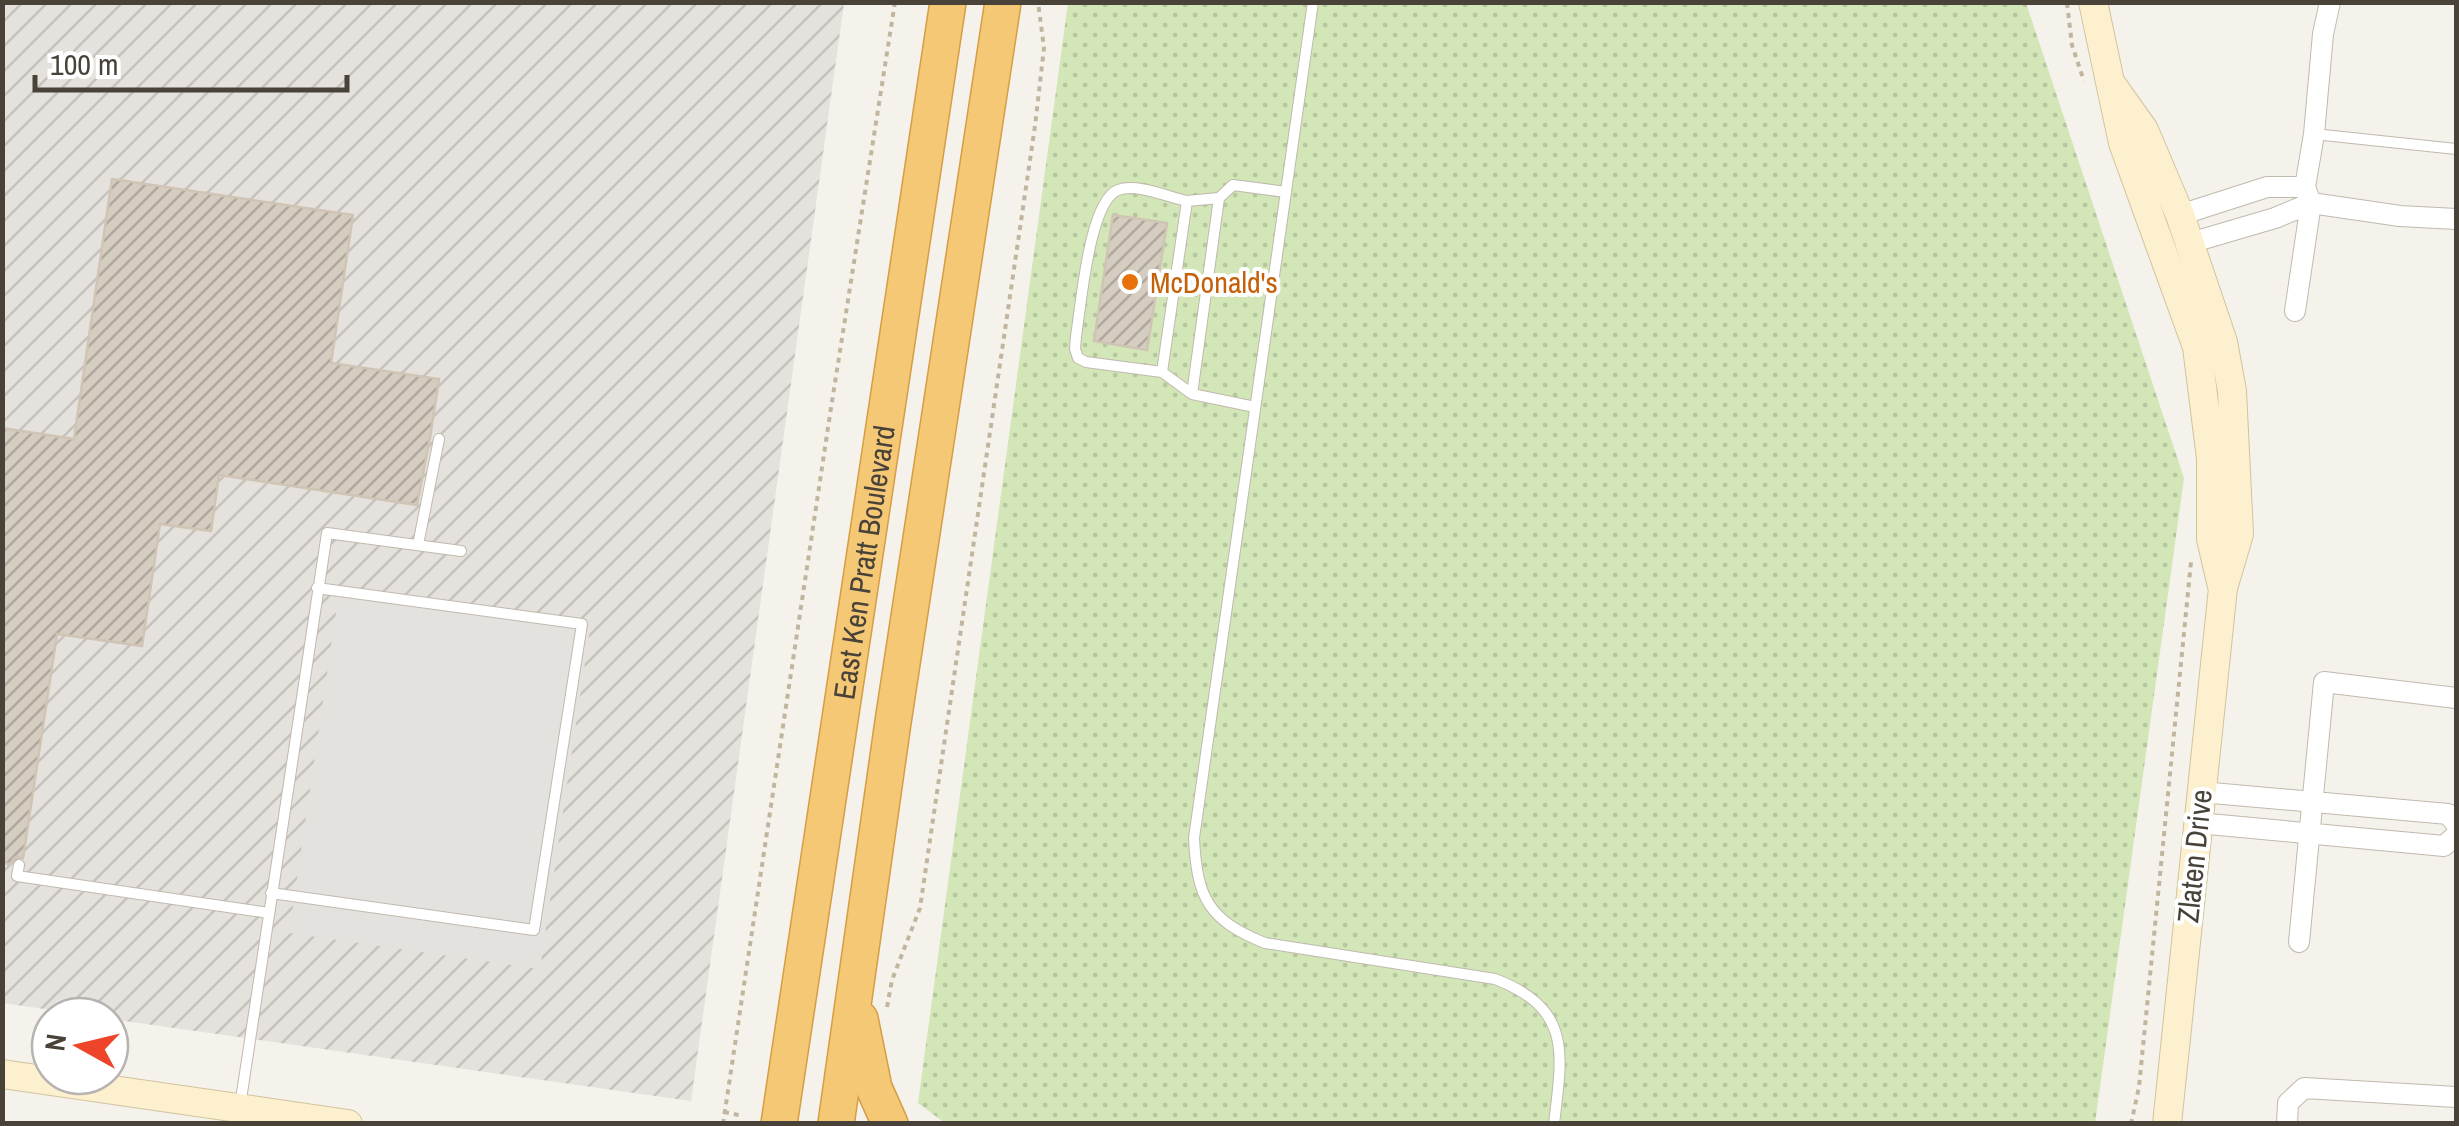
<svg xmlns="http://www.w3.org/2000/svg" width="2459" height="1126" viewBox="0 0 2459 1126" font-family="'Archivo Narrow',sans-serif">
  <defs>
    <pattern id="industrial-furrows" width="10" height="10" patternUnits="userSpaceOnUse" patternTransform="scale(2.5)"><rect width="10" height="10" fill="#e5e1dc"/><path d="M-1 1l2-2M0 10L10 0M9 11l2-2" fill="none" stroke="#c6c2be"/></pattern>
    <pattern id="grass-dots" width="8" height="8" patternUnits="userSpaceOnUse" patternTransform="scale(2.5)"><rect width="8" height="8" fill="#d2e6b7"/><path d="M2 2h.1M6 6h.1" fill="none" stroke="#b6c69e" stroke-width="1.8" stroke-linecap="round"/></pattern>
    <pattern id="building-hatch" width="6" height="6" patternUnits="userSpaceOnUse" patternTransform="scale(2.5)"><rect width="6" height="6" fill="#d6cdc1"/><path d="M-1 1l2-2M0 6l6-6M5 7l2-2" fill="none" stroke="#b0a89e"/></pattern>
  </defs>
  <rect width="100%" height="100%" fill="#f5f2eb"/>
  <!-- industrial -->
  <path fill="url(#industrial-furrows)" d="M3,3H844L691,1101L110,1019V1016H92L3,1003Z"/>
  <!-- grass -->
  <path fill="url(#grass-dots)" d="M1068,3H2026L2184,478L2095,1123L946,1124L918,1103Z"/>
  <!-- parking -->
  <path fill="#e4e2df" d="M340,585L591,622L540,969L289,933Z"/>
  <!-- building -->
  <path fill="url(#building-hatch)" stroke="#d0c5b5" stroke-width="2.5" d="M112,179L353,215L331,363L439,379L430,438L417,505L219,475L211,531L160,524L142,646L57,634L23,858L15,857L10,864L2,863V428L74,439Z
    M1113,215L1167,223L1147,350L1094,341Z"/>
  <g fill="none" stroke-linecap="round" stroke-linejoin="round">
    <defs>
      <path id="lane" d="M1313,2L1194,838C1197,898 1208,920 1265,943L1495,979C1573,1009 1562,1054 1554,1124
        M2314,134L2456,149
        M1162,372L1086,362L1078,358L1075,349L1076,336C1081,306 1089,201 1118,190C1137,183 1168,197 1187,201
        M1192,394L1219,198
        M1255,407L1192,394L1162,372L1187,201L1219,198L1233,185L1286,192
        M418,545L439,439
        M19,865L17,876L269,913
        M271,893L534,930L582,624L317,588
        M240,1106L327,533L461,551"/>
      <path id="street" d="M2180,215L2267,187H2305
        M2190,243L2275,218L2311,203L2400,216L2456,219
        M2295,311L2311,203L2305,187L2314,134L2323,34L2330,2
        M2201,792L2448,814L2456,824
        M2198,823L2444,846L2456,835
        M2299,942L2324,682L2456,698
        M2287,1124L2288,1103L2304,1088L2456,1097"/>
      <path id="secondary" d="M2093,2L2123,143L2197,347L2211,458V539L2222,586
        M2112,85L2144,130L2180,215L2223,342L2232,391L2239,534L2223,588L2167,1124
        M2,1074L348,1124"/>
      <g id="highway">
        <path d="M860,1019L874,1088L890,1124"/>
        <path id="s1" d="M779,1124L948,2"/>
        <path d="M836,1124L893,722L1003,2"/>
      </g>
    </defs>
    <!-- lane casing -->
    <use href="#lane" stroke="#c0b9ae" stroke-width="12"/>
    <!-- street casing -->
    <use href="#street" stroke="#c0b9ae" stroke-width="22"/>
    <!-- secondary casing -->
    <use href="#secondary" stroke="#d1c39e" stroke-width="30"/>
    <!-- highway casing -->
    <use href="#highway" stroke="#d59d45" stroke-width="38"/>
    <!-- path -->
    <path stroke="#c1b5a0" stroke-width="4" stroke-dasharray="5 5" stroke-linecap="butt" d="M2067,3L2072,45L2084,81
      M887,1007L892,980L920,908L1035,126L1044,48L1038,2
      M724,1112L743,1116
      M723,1124L831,408L895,2
      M2131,1124L2139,1087L2191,562"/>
    <!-- lane -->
    <use href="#lane" stroke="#fff" stroke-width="10"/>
    <!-- street -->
    <use href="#street" stroke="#fff" stroke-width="20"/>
    <!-- secondary -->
    <use href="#secondary" stroke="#fcf0ce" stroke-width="28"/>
    <!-- highway -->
    <use href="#highway" stroke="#f5c876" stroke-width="35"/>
  </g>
  <!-- markers -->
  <circle fill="#e8710a" stroke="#fff" stroke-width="4" cx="1130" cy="282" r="10"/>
  <g text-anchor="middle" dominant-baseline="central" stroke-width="8" stroke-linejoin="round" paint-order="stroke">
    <!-- food labels -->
    <g font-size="30" fill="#c56008" stroke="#fff" text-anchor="start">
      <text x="1150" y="282">McDonald's</text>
    </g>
    <!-- street labels -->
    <g font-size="30" fill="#494239" stroke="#fff">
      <text stroke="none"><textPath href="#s1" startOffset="568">East Ken Pratt Boulevard</textPath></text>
      <text transform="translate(2194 856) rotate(-84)">Zlaten Drive</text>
    </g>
  </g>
  <!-- border -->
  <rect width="2459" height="1126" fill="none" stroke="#494239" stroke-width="10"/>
  <!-- north arrow -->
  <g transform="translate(80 1046) rotate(278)"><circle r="48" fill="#ffffff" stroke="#b6b3b0" stroke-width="2.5"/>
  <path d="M0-8L18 38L0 25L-18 38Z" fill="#ed442a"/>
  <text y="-15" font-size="28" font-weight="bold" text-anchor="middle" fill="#494239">N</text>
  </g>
  <!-- scale -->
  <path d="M35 75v15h312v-15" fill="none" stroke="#494239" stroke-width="5"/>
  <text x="50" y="75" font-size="30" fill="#494239" stroke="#ffffff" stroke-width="8" paint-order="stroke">100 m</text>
</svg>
